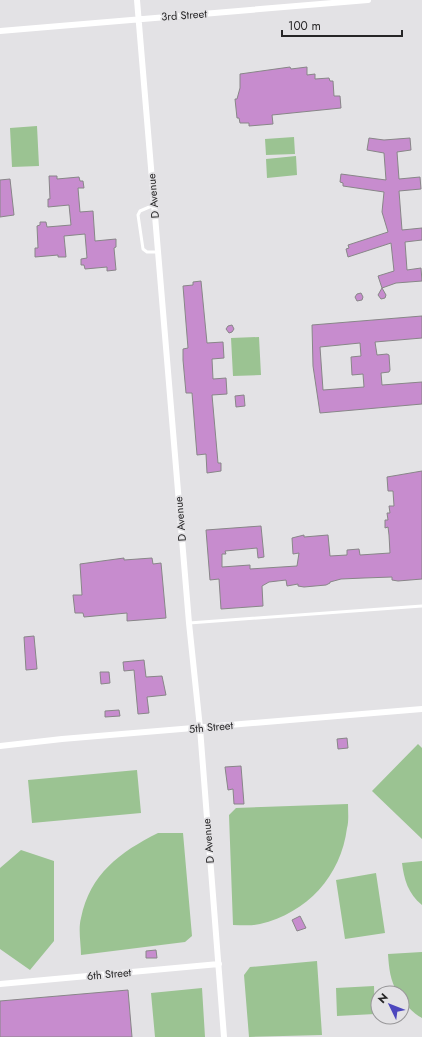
<svg xmlns="http://www.w3.org/2000/svg" width="422" height="1037" viewBox="0 0 422 1037" font-family="Jost,sans-serif">
  <rect width="100%" height="100%" fill="#e3e2e5"/>
  <!-- green -->
  <path fill="#9bc392" d="M37,126L39,166L12,167L10,128Z
    M294,137L295,154L266,155L265,139Z
    M296,156L297,175L267,178L266,159Z
    M259,337L261,375L233,376L231,338Z
    M418,744L422,748V839L372,791Z
    M137,770L141,813L32,823L28,780Z
    M348,804C348,812 349,821 347,828C341,876 307,913 260,924C252,926 242,925 233,925L229,815L236,808Z
    M158,833H183L192,936L185,942L81,955C81,944 78,929 81,918C90,874 120,852 158,833Z
    M21,850L54,861V941L30,970L0,949V868Z
    M422,861V905C408,894 404,879 402,863Z
    M376,873L385,933L345,939L336,880Z
    M422,952V1018C413,1013 402,1003 402,993H398C390,981 389,968 388,954Z
    M317,961L322,1035L249,1037L244,975L250,967Z
    M374,986L375,1014L337,1016L336,988Z
    M202,988L205,1037H155L151,993Z"/>
  <!-- building -->
  <path fill="#c78cce" stroke="#888688" fill-rule="evenodd" d="M290,67L291,69L307,67V75L315,74V79L329,78L330,81H333L334,96H340L341,108L272,115L273,124L249,126V123H240L239,118H237L235,99H237L240,88V74Z
    M369,138L384,140L410,138L411,150L397,152L399,179L420,177L421,189L399,191L402,230L422,228V240L405,242L407,270L421,268L422,281L396,283L382,288L378,276L394,271L391,243L348,257L346,249L349,248L348,245L388,232L382,212L384,192L343,186V183L340,182L341,174L386,180L384,153L367,150Z
    M49,176H57V179L79,177L80,181H83L84,188H78L80,212L93,211L95,241L116,239V247L114,248L116,270L107,271V267L85,269L84,265H81V259L87,258L85,234L64,236L66,257H58V255L35,257V248H38L37,226L40,225V222H46L47,227L71,225L69,205L48,207V199H50Z
    M10,179L14,215L0,217V180Z
    M201,281L207,343L223,342L224,358L212,359L213,379L226,378L227,394L212,395L218,463H221V471L207,473L206,454L197,455L192,393H186L183,360V349L188,348L183,286L193,285V282Z
    M382,288L386,295L385,298L381,299L378,295Z
    M361,293L363,297L362,300L357,301L355,297L357,294Z
    M422,316V338L375,342L377,355L387,354L389,355L390,370L389,372L381,373L382,385L422,382V404L320,413L313,366L312,325ZM360,343L361,356L351,357L352,375L363,374L364,387L323,390L320,347Z
    M232,325L234,329L232,332L229,333L226,329L228,326Z
    M244,395L245,406L236,407L235,396Z
    M422,471V579L398,581L392,580V577L364,578L341,579L330,582V583L326,585L304,587L298,586V584L287,586L286,580L269,582L262,586L263,606L221,609L219,579L210,580L206,530L261,526L264,557L258,558L257,548L225,551L226,554H222V567L250,565V569L297,566L299,553L293,554L292,538L304,535V537L328,535L330,556L347,555V550L359,549L360,555L390,553L389,535L388,527L385,528V520H388L387,513H390L389,506H394L393,491H388L387,477Z
    M124,558V560L152,558L153,564L161,563L166,618L127,621V613L84,617L83,613H75L73,595H82L80,564Z
    M34,636L37,669L26,670L24,637Z
    M144,660L146,677L162,676L166,695L147,697L149,713L138,714L134,670L124,671L123,662Z
    M100,672H109L110,683L101,684Z
    M119,710L120,716L105,717V711Z
    M347,738L348,748L338,749L337,739Z
    M241,766L244,804H234L233,789L228,790L225,767Z
    M300,916L306,928L297,931L292,920Z
    M156,950L157,958H146V951Z
    M128,990L132,1037H0V1001Z"/>
  <g fill="none" stroke-linecap="round" stroke-linejoin="round">
    <!-- service -->
    <path stroke="#fff" stroke-width="3" d="M154,205L140,211L138,215L143,249L147,252H158
      M189,623L422,606"/>
    <!-- minor -->
    <path stroke="#fff" stroke-width="6" d="M137,0L189,623L200,728L224,1037
      M0,31L368,0
      M0,746L62,739L422,709
      M0,984L219,964"/>
  </g>
  <g text-anchor="middle" dominant-baseline="central" stroke-width="3.5" stroke-linejoin="round" paint-order="stroke">
    <!-- street labels -->
    <g font-size="11" fill="#272627" stroke="#e3e2e5">
      <text transform="translate(184 15) rotate(-4)">3rd Street</text>
      <text transform="translate(153 196) rotate(-95)">D Avenue</text>
      <text transform="translate(180 519) rotate(-95)">D Avenue</text>
      <text transform="translate(211 727) rotate(-5)">5th Street</text>
      <text transform="translate(208 841) rotate(-95)">D Avenue</text>
      <text transform="translate(109 974) rotate(-5)">6th Street</text>
    </g>
  </g>
  <!-- north arrow -->
  <g transform="translate(390 1005) rotate(313)"><circle r="19" fill="#e3e2e5" stroke="#989799"/>
  <path d="M0-3L7 15L0 10L-7 15Z" fill="#4d47be"/>
  <text y="-6" font-size="11" font-weight="bold" text-anchor="middle" fill="#272627">N</text>
  </g>
  <!-- scale -->
  <path d="M282 30v6h120v-6" fill="none" stroke="#272627" stroke-width="2"/>
  <text x="288" y="30" font-size="12" fill="#272627" stroke="#e3e2e5" stroke-width="3" paint-order="stroke">100 m</text>
</svg>
